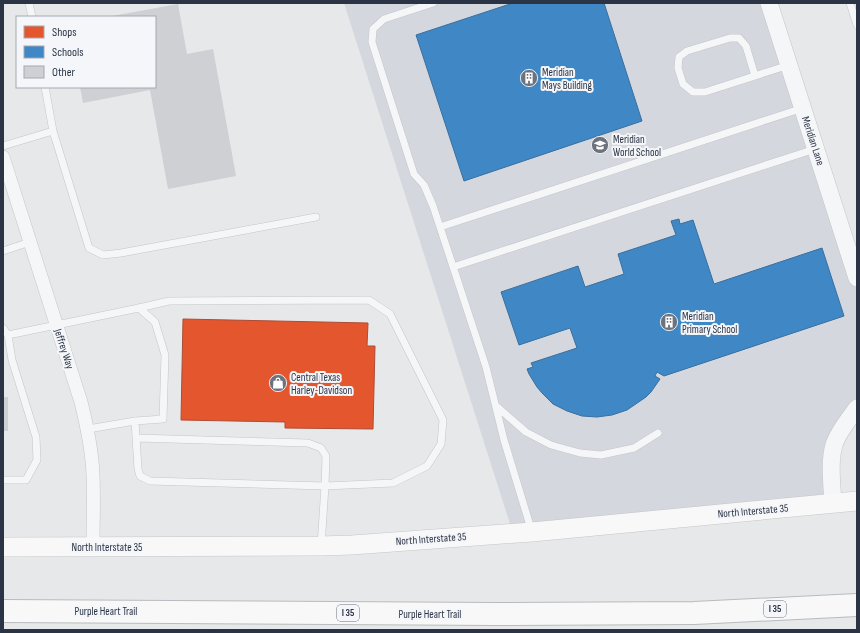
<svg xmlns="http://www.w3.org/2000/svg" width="860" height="633" viewBox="0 0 860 633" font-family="'Sofia Sans Condensed',sans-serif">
  <rect width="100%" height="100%" fill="#e6e8ea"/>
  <!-- built -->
  <path fill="#d4d7dd" d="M344,3H766L857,287V403L835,435L829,497L511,527Z"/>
  <!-- shops -->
  <path fill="#e4572e" stroke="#ac4c35" d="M183,319L368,323L367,346H375L373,429L285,428V422L181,420Z"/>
  <!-- schools -->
  <path fill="#3f88c5" stroke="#396f9f" d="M513,3H604L642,121L464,181L416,35Z
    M679,219L680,224L693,220L714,284L822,248L844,316L664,376L657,372L655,376L660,379L651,392L646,397L627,410L612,415L597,417L582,416L567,411L553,404L542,393L537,387L529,374L527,369L533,367L531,363L577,348L570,328L519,345L501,292L578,266L585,287L624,274L618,254L676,235L671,221Z"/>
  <!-- building -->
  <path fill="#ced0d3" d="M178,4L187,54L213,49L236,176L168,189L150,90L83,103L80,87H155V17H112V16Z
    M3,397H8V431H3Z"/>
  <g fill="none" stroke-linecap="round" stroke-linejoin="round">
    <defs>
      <path id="service" d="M29,3L32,17
        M433,3L384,19L373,29L372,42L414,174L424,185L433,206L440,227
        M850,3L857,25
        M755,76L746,46L739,38H730L687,51L679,57L678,68L683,84L693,92H705L789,65
        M45,87L53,131
        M3,146L53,131L89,248L103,255L121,253L316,217
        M3,251L30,242
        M453,267L815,149
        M3,328L8,335
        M496,406L526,432L551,445L580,453L601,455L634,448L658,433
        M135,421L163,419L165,355L155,322L139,308
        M88,429L135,421L138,469L140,476L150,481L325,486L326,456L321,448L308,443L136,438
        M3,480H26L37,460L36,437L12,360L8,335L139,308L169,301L369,300L390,314L443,420L441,444L427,466L393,483L325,486L321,546
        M532,532L504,440L486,367L440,227L803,108"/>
      <path id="minor" d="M3,157L81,402C87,426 92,450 93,475C94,499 93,523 93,547"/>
      <path id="tertiary" d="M769,3L857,278
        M833,503C832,485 829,462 834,445C838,432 849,419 857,408"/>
      <path id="secondary" d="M3,547L321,546L352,545L532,532L857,501"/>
      <path id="motorway" d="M3,611L494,614L694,613L857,605"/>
    </defs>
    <!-- service casing -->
    <use href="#service" stroke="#c4c6c8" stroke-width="8"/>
    <!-- minor casing -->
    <use href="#minor" stroke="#c4c6c8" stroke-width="14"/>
    <!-- tertiary casing -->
    <use href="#tertiary" stroke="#c4c6c8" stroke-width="18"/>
    <!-- secondary casing -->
    <use href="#secondary" stroke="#c4c6c8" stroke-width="20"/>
    <!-- motorway casing -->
    <use href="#motorway" stroke="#b8bbbf" stroke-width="24"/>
    <!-- service -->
    <use href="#service" stroke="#f5f6f7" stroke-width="7"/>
    <!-- minor -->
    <use href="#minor" stroke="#f5f6f7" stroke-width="13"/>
    <!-- tertiary -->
    <use href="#tertiary" stroke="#f5f6f7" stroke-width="17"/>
    <!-- secondary -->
    <use href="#secondary" stroke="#f8f8f8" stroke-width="19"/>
    <!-- motorway -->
    <use href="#motorway" stroke="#f8f8f8" stroke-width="22"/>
  </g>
  <!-- icons -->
  <defs>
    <symbol id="building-disc" viewBox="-11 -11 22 22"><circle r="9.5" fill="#6c737f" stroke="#f4f6f9"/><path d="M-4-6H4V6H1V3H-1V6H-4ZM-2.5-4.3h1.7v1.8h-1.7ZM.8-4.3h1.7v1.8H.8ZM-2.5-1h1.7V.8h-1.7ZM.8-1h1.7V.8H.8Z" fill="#fff"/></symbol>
    <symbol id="school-disc" viewBox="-11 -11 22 22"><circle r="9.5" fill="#6c737f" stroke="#f4f6f9"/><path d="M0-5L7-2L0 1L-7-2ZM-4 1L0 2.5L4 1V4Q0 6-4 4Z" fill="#fff"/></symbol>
    <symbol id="shop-disc" viewBox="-11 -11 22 22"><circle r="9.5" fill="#6c737f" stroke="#f4f6f9"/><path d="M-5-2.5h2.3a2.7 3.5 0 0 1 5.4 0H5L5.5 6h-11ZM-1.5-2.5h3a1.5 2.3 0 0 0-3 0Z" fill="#fff"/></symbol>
  </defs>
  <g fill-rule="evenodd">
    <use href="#building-disc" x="519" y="68" width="20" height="20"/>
    <use href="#school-disc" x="590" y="135" width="20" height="20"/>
    <use href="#building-disc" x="659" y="312" width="20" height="20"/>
    <use href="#shop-disc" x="268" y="373" width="20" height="20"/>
  </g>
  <g text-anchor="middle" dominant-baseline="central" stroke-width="4" stroke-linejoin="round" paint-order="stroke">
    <!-- shield labels -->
    <g fill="#f4f6f9" stroke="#676e7b" stroke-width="1">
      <rect x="764" y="601" width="22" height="16" rx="3"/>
      <rect x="337" y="605" width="22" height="16" rx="3"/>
    </g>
    <g font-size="10" font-weight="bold" fill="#2b3445">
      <text x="775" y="609">I 35</text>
      <text x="348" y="613">I 35</text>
    </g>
    <!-- poi labels -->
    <g font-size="11" fill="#2b3445" stroke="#f4f6f9" text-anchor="start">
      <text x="542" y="72">Meridian<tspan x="542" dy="13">Mays Building</tspan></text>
      <text x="613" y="139">Meridian<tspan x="613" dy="13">World School</tspan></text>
      <text x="682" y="316">Meridian<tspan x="682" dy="13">Primary School</tspan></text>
      <text x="291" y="377">Central Texas<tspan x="291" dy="13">Harley-Davidson</tspan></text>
    </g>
    <!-- street labels -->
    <g font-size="11" fill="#2b3445" stroke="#f4f6f9">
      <text transform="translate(813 141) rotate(72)">Meridian Lane</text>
      <text transform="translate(64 349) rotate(72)">Jeffrey Way</text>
      <text transform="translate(753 511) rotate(-5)">North Interstate 35</text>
      <text transform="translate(431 539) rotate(-4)">North Interstate 35</text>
      <text x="107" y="547">North Interstate 35</text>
      <text x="106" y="611">Purple Heart Trail</text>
      <text x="430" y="614">Purple Heart Trail</text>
    </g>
  </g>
  <!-- border -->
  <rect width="860" height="633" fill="none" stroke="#2b3445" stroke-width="8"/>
  <!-- legend -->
  <rect x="16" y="16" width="140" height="72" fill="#f4f6f9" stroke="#a4a8b1"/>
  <rect x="24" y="26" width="20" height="12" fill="#e4572e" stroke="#a4a8b1"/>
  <text x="52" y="36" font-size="12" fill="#2b3445">Shops</text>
  <rect x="24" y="46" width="20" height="12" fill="#3f88c5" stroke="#a4a8b1"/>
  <text x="52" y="56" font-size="12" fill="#2b3445">Schools</text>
  <rect x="24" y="66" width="20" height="12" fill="#ced0d3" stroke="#a4a8b1"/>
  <text x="52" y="76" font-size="12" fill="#2b3445">Other</text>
</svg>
